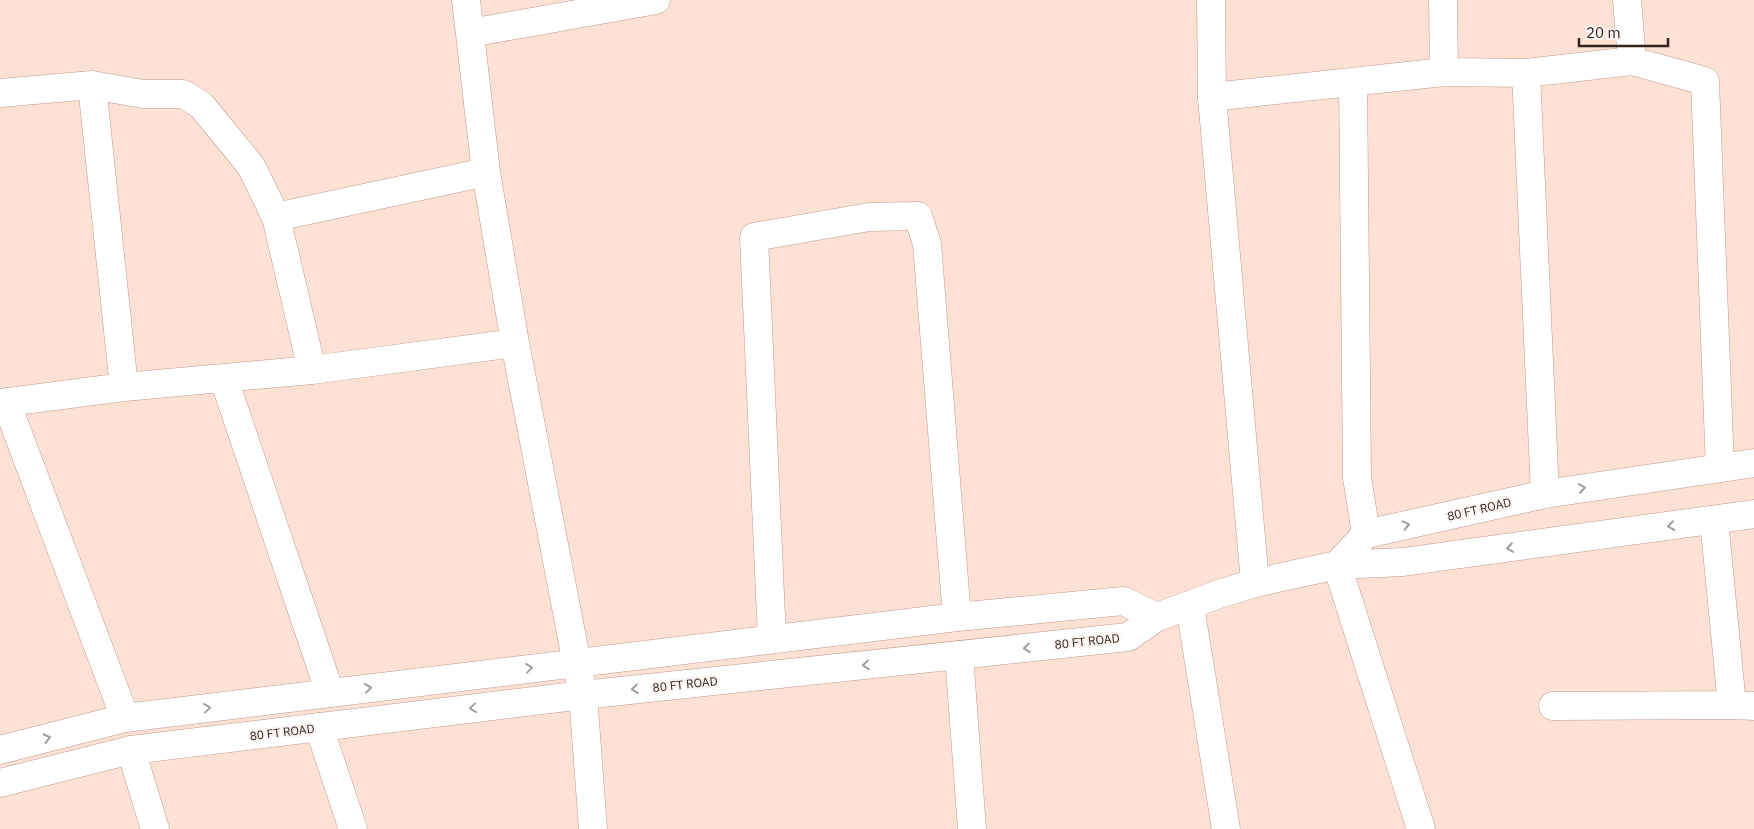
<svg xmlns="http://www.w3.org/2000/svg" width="1754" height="829" viewBox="0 0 1754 829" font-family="'IBM Plex Sans',sans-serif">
  <rect width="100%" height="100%" fill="#fee1d5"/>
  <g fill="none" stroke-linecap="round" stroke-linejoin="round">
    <defs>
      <path id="minor" d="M466,0L486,172L515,343L583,695L593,829
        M1443,0L1444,72
        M1627,0L1632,61
        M470,33L656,0
        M1526,73L1545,494
        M1353,82L1357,477L1366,534
        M92,85L124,387
        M0,93L92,85L143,94H183L201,105L251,166L276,217L486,172
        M1212,97L1444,72L1526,73L1632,61L1705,81L1720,468
        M276,217L312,370
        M224,379L330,693
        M6,402L125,718
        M0,403L124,387L312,370L515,343
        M1714,520L1732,705L1754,706
        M1337,565L1421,829
        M772,639L754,237L869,217L918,216L927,244L957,617
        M959,655L972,829
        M1553,706L1732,705
        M319,727L353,829
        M131,750L155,829"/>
      <path id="tertiary" d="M1211,0L1212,97L1255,583
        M1190,606L1226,829"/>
      <path id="secondary" d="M1337,565L1366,534L1545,494L1754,463
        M0,750L125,718L957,617L1123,601L1157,617
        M0,783L131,750L583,695L1128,637L1157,617L1219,594L1255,583L1337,565L1403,562L1754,514"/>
    </defs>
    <!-- minor casing -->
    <use href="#minor" stroke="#bc9b8d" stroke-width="29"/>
    <!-- tertiary casing -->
    <use href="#tertiary" stroke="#bc9b8d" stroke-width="29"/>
    <!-- secondary casing -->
    <use href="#secondary" stroke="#bc9b8d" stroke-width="29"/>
    <!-- minor -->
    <use href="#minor" stroke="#fff" stroke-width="28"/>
    <!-- tertiary -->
    <use href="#tertiary" stroke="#fff" stroke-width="28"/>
    <!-- secondary -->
    <use href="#secondary" stroke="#fff" stroke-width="28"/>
  </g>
  <!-- one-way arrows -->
  <defs><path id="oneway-chevron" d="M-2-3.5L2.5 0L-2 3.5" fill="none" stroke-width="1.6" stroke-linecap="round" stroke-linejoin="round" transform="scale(1.25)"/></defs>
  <g stroke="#a39d9a">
    <use href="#oneway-chevron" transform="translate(1582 488) rotate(-8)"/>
    <use href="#oneway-chevron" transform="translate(1406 525) rotate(-13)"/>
    <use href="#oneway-chevron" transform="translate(1671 526) rotate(172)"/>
    <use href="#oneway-chevron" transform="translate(1510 548) rotate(172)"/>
    <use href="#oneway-chevron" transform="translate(1027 648) rotate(174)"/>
    <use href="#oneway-chevron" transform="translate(866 665) rotate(174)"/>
    <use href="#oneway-chevron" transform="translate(529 668) rotate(-7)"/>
    <use href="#oneway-chevron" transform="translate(368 688) rotate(-7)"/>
    <use href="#oneway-chevron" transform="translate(635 689) rotate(174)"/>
    <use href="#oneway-chevron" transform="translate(207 708) rotate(-7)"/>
    <use href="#oneway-chevron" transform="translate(473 708) rotate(173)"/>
    <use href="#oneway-chevron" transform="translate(47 738) rotate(-14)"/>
  </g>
  <g text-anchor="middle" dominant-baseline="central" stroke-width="4.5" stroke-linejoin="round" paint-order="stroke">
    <!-- street labels -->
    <g font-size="12" fill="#32251f" stroke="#fbf4f1">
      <text transform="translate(1479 509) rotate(-13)">80 FT ROAD</text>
      <text transform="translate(1087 641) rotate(-6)">80 FT ROAD</text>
      <text transform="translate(685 684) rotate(-6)">80 FT ROAD</text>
      <text transform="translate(282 732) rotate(-7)">80 FT ROAD</text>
    </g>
  </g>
  <!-- scale -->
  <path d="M1579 38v8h89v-8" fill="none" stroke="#32251f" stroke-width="2.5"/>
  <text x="1586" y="38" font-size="15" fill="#32251f" stroke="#fbf4f1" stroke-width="4" paint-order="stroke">20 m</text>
</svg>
